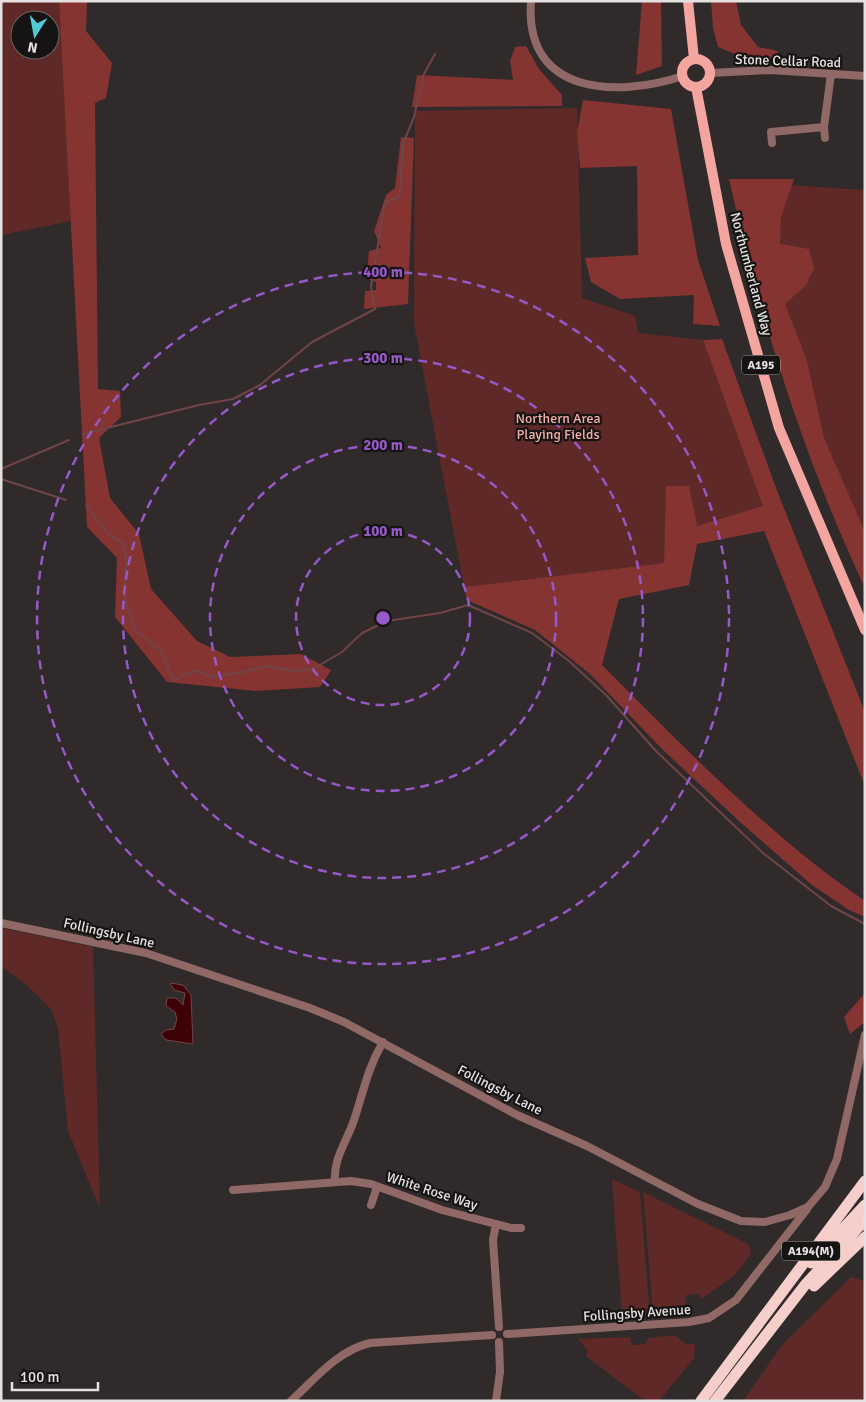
<svg xmlns="http://www.w3.org/2000/svg" width="866" height="1402" viewBox="0 0 866 1402" font-family="Signika,sans-serif">
  <rect width="100%" height="100%" fill="#302a2a"/>
  <!-- green -->
  <path fill="#5f2927" fill-rule="evenodd" d="M1,1H59L71,221L1,235ZM20,20H50V50H20Z
    M577,108L582,298L635,316L638,333L703,340L764,506L697,526L666,486L664,563L464,587L414,323L415,111Z
    M757,183L865,190V536L811,417Z
    M1,928L93,947L100,1209L68,1131L58,1028L51,1009L30,988L1,966Z
    M612,1179L640,1192L650,1314L622,1316Z
    M643,1192L748,1244L751,1254L734,1276L701,1299L699,1294L686,1295L685,1311L653,1314Z
    M851,1277L865,1281V1401H743L782,1345Z
    M674,1335L686,1344H695L694,1358L659,1401H645L586,1356L588,1351L578,1339L630,1337L632,1345L646,1344L648,1338Z"/>
  <!-- forest -->
  <path fill="#853432" d="M59,1H87L86,31L112,63L106,98L95,103L98,389L120,391L121,417L99,438L110,498L139,534L151,589L197,641L230,657L301,654L331,670L320,687L256,691L167,682L115,617L117,558L87,527Z
    M642,1H661L662,66L636,75Z
    M711,1H736L741,25L758,47L778,51L777,60L747,59L718,47L713,28Z
    M526,46L539,69L562,95V106L412,107L417,75L513,80L510,61L515,47Z
    M583,100L671,109L698,260L720,326L693,324L694,295L620,299L591,282L585,258L638,255L637,166L580,168L577,132Z
    M401,137L414,138L408,304L364,309L365,291L376,290V282L366,278L369,251L381,248L374,231L386,195L395,188Z
    M729,179H794L781,217L780,244L809,249L814,268L806,285L785,304L807,361L824,438L865,532V588C804,459 760,318 729,179Z
    M722,339L776,488L865,712V786L764,531L697,544L689,585L619,599L602,665C685,748 768,835 865,901V917L849,910L812,885L740,822L662,749L590,674L535,630L467,600L464,587L664,563L666,486H689L697,526L763,506L703,340Z
    M865,993V1022L850,1034L844,1017Z"/>
  <!-- water -->
  <path fill="#3e0206" stroke="#704548" d="M170,983L183,985L191,995L193,1044L166,1040L161,1034L166,1030L174,1029L177,1019L175,1012L166,1006L167,998H176L183,1005L185,993L174,990Z"/>
  <g fill="none" stroke-linecap="round" stroke-linejoin="round">
    <!-- stream -->
    <path stroke="#704548" stroke-width="2" d="M83,434L199,405L233,399L260,385L312,342L375,309L371,287L385,202L400,196L403,144L414,117L424,74L435,54
      M1,469L69,440
      M1,479L66,500
      M86,505L110,536L122,542L125,549C128,564 124,580 125,596C126,608 133,616 134,629L162,652L173,681L187,673L198,671L212,677L244,672L265,666L294,671L313,669L342,652L362,633L387,621L440,613L468,605L532,633L569,661L606,695L656,751L763,853L831,906L865,924"/>
    <!-- minor -->
    <path stroke="#906966" stroke-width="8" d="M531,1C524,95 616,98 683,76
      M710,73L770,70L865,76
      M824,127L831,74
      M772,143L771,132L824,127L825,138
      M1,923L146,953L310,1008L344,1022L517,1115L587,1146L698,1204L741,1221L765,1222L790,1215L808,1207L825,1187L837,1159L865,1035
      M335,1182C333,1160 346,1142 353,1123C363,1094 367,1069 383,1042
      M233,1190L351,1181L371,1184L442,1210L511,1228H521
      M371,1205L377,1187
      M496,1224L493,1240L499,1327
      M507,1334L689,1322L709,1318L736,1300L807,1209
      M291,1401C315,1379 337,1351 370,1343L492,1335
      M496,1401L500,1372L499,1342"/>
    <!-- major -->
    <path stroke="#f4a59f" stroke-width="10" d="M688,1L694,59
      M682 73a14 14 0 1 1 28 0a14 14 0 1 1-28 0Z
      M696,87L726,244L779,428L865,630"/>
    <!-- highway -->
    <path stroke="#f6cfcb" stroke-width="11" d="M811,1263L865,1205
      M814,1286L865,1237
      M701,1401L865,1181
      M715,1401L805,1285L865,1220"/>
  </g>
  <!-- distance rings -->
  <g fill="none" stroke="#9659c8" stroke-width="2.5" stroke-dasharray="9 6">
    <circle cx="383" cy="618" r="87"/>
    <circle cx="383" cy="618" r="173"/>
    <circle cx="383" cy="618" r="260"/>
    <circle cx="383" cy="618" r="346"/>
  </g>
  <g text-anchor="middle" dominant-baseline="central" stroke-width="4.5" stroke-linejoin="round" paint-order="stroke">
    <!-- shield labels -->
    <g fill="#161413" stroke="#a7a4a3" stroke-width="1">
      <rect x="742" y="355.5" width="38" height="19" rx="4"/>
      <rect x="782" y="1241.5" width="58" height="19" rx="4"/>
    </g>
    <g font-size="12" font-weight="bold" fill="#e5e1e1">
      <text x="761" y="365">A195</text>
      <text x="811" y="1251">A194(M)</text>
    </g>
    <!-- street labels -->
    <g font-size="14" fill="#e5e1e1" stroke="#161413">
      <text transform="translate(788 61) rotate(2)">Stone Cellar Road</text>
      <text transform="translate(751 274) rotate(75)">Northumberland Way</text>
      <text transform="translate(109 933) rotate(13)">Follingsby Lane</text>
      <text transform="translate(500 1090) rotate(27)">Follingsby Lane</text>
      <text transform="translate(432 1191) rotate(18)">White Rose Way</text>
      <text transform="translate(637 1313) rotate(-4)">Follingsby Avenue</text>
    </g>
    <!-- park labels -->
    <g font-size="14" fill="#f6aea8" stroke="#161413">
      <text x="558" y="418">Northern Area<tspan x="558" dy="16">Playing Fields</tspan></text>
    </g>
  </g>
  <circle cx="383" cy="618" r="8" fill="#9659c8" stroke="#161413" stroke-width="2.5"/>
  <g font-size="15" text-anchor="middle" font-weight="bold" fill="#9659c8" stroke="#161413" stroke-width="4.5" stroke-linejoin="round" paint-order="stroke">
    <text x="383" y="277">400 m</text>
    <text x="383" y="363">300 m</text>
    <text x="383" y="450">200 m</text>
    <text x="383" y="536">100 m</text>
  </g>
  <!-- border -->
  <rect width="866" height="1402" fill="none" stroke="#e5e1e1" stroke-width="5"/>
  <!-- north arrow -->
  <g transform="translate(35 35) rotate(191)"><circle r="24" fill="#161413" stroke="#696665"/>
  <path d="M0-4L9 19L0 12L-9 19Z" fill="#52cbd7"/>
  <text y="-8" font-size="14" font-weight="bold" text-anchor="middle" fill="#e5e1e1">N</text>
  </g>
  <!-- scale -->
  <path d="M12 1382v8h86v-8" fill="none" stroke="#e5e1e1" stroke-width="2.5"/>
  <text x="20" y="1382" font-size="15" fill="#e5e1e1" stroke="#161413" stroke-width="4" paint-order="stroke">100 m</text>
</svg>
